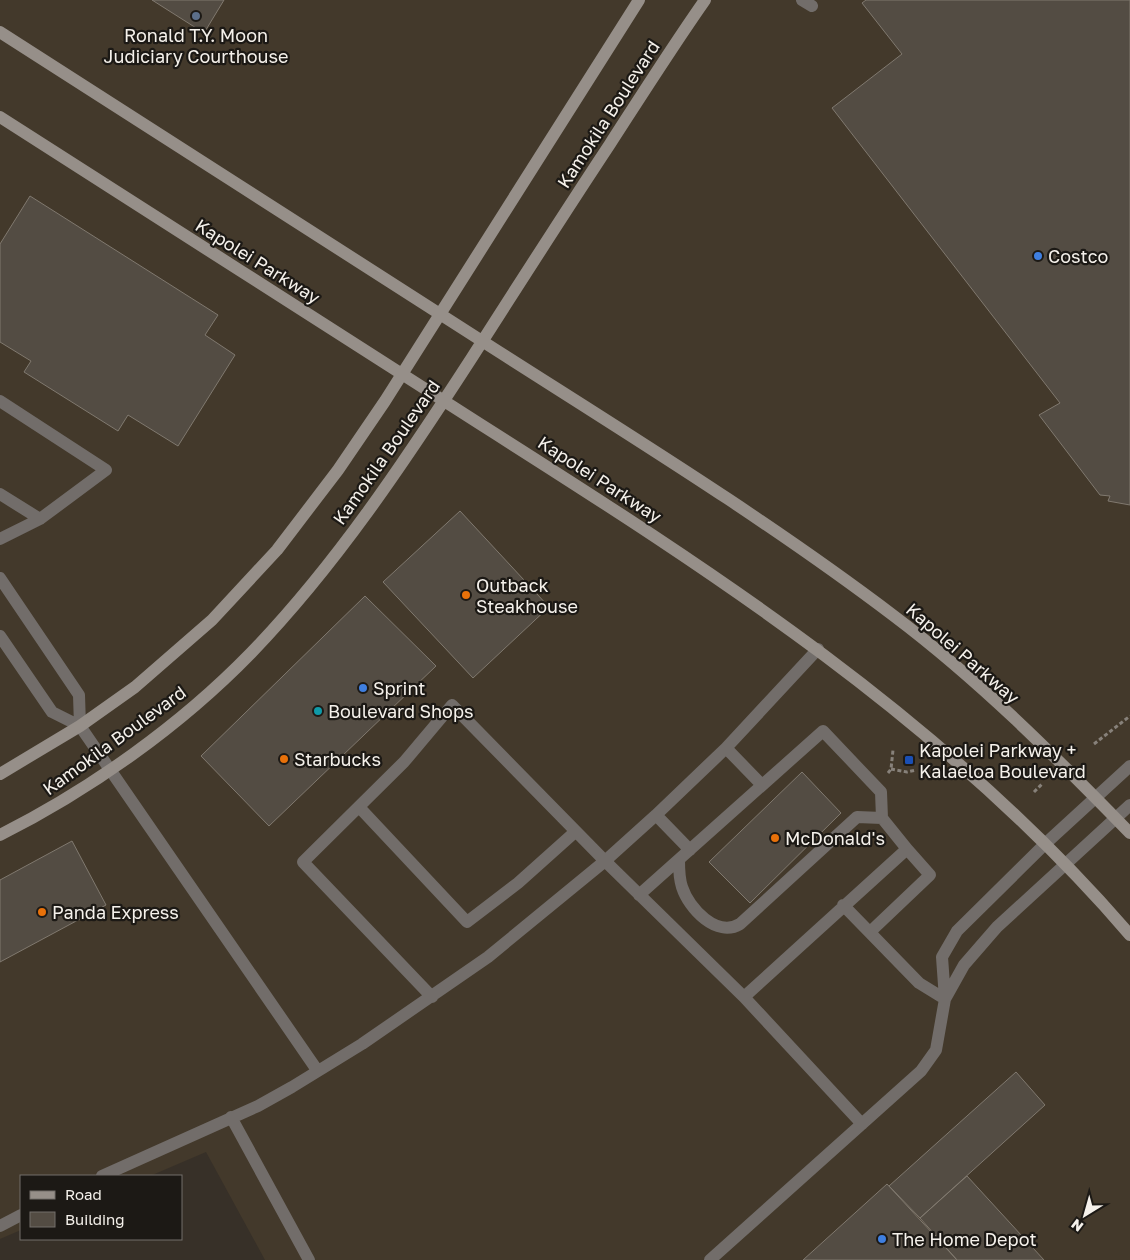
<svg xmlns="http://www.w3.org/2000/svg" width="1130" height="1260" viewBox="0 0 1130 1260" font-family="'Golos Text',sans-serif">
  <rect width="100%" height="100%" fill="#373028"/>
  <!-- built -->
  <path fill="#43392b" d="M0,0H1130V1260H265L206,1152L150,1176H21V1230L0,1239Z"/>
  <!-- building -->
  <path fill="#534c43" stroke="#80796f" d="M152,0H224L204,33Z
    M866,0H1130V505L1108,501L1110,496L1100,495L1039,415L1060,403L832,108L902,54L862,3Z
    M30,196L218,315L205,335L235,355L178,446L128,415L118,431L24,372L31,361L0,342V244Z
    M460,511L549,607L473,678L383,582Z
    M365,596L436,666L269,826L201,756Z
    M802,772L841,813L750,903L709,862Z
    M72,841L106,905L0,962V880Z
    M1016,1072L1045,1105L920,1218L889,1186Z
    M967,1176L1044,1260H957L920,1218Z
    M887,1184L957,1260H803Z"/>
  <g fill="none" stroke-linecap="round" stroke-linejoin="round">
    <!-- path -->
    <path stroke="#87817a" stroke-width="3" stroke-dasharray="4 2.5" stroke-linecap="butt" d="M1094,744L1130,716
      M891,769L907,772L916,770
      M888,773L891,769L893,750
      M1034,792L1043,783"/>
    <!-- lane -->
    <path stroke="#726d6a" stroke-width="12" d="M802,0L812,6
      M0,401L106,470L40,519L0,539
      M0,494L40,519
      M0,578L79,695L80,726L52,712L0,636
      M80,726L317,1070
      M726,748L762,785
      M359,807L467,922L518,883L575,832
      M656,815L690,850
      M679,860C679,870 679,878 682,887C689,909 717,938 740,924L857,817L882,818
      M639,895L823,731L881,792L882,818L907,849L744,997
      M843,905L919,983L945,999
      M870,932L930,875L907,849
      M432,997L303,862L404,762L452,705L605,861L744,997L862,1124
      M945,999L964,965L997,927L1130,805
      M231,1117L309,1260
      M102,1176L258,1106L292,1087L362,1044L488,957L605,861L656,815L726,748L818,649
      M0,1226L21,1215
      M710,1260L921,1071L936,1050L945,999L942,957L957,931L1045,844L1130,766"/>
    <!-- secondary -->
    <path stroke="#968f89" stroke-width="12" d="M0,32C161,135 321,238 482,341C621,430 762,516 894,616C979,680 1056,757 1130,833
      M0,117C160,219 320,322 480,424C715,573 947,722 1130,935
      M0,774L80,726L135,687L212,620L277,550L338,470L385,401L639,0
      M0,835C91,789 180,726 251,653C336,565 405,461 471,359C517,287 563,215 610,144C641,96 672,47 705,0"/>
  </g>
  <!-- markers -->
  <circle fill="#5c6f8a" stroke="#1c1915" stroke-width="2" cx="196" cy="16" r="5"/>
  <g fill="#3f7fe0" stroke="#1c1915" stroke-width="2">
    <circle cx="1038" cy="256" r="5"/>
    <circle cx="363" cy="688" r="5"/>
    <circle cx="882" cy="1239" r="5"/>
  </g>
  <g fill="#e8710a" stroke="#1c1915" stroke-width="2">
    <circle cx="466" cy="595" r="5"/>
    <circle cx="284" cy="759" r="5"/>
    <circle cx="775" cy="838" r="5"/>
    <circle cx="42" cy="912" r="5"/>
  </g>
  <circle fill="#0f9aa8" stroke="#1c1915" stroke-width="2" cx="318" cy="711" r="5"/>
  <rect fill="#1a4fb4" stroke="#1c1915" stroke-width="2" x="904" y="755" width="10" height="10" rx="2.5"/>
  <g text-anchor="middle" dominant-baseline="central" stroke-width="4.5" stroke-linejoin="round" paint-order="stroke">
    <!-- poi labels -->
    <g font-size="18" fill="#f5f1eb" stroke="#1c1915" text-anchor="start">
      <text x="196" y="35" text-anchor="middle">Ronald T.Y. Moon<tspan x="196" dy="21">Judiciary Courthouse</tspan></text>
      <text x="1048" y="256">Costco</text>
      <text x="476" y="585">Outback<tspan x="476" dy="21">Steakhouse</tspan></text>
      <text x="373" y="688">Sprint</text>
      <text x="328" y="711">Boulevard Shops</text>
      <text x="919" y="750">Kapolei Parkway +<tspan x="919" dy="21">Kalaeloa Boulevard</tspan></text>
      <text x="294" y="759">Starbucks</text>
      <text x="785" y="838">McDonald's</text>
      <text x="52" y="912">Panda Express</text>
      <text x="892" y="1239">The Home Depot</text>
    </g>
    <!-- street labels -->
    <g font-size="18" fill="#f5f1eb" stroke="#1c1915">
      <text transform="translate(608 114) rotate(-57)">Kamokila Boulevard</text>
      <text transform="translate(258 261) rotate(32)">Kapolei Parkway</text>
      <text transform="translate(386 452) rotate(-55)">Kamokila Boulevard</text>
      <text transform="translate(600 479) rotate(33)">Kapolei Parkway</text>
      <text transform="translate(963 653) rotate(41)">Kapolei Parkway</text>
      <text transform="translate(114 740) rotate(-36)">Kamokila Boulevard</text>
    </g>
  </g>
  <!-- legend -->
  <rect x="20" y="1175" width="162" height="65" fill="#1c1915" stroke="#736f6b"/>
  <rect x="30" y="1191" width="25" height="8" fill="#968f89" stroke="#736f6b"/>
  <text x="65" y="1200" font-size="15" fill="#f5f1eb">Road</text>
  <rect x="30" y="1212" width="25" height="15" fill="#534c43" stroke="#736f6b"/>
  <text x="65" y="1225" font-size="15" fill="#f5f1eb">Building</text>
  <!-- north arrow -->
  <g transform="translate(1085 1215) rotate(217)" stroke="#1c1915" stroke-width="4" paint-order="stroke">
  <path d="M0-4L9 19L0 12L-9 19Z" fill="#f5f1eb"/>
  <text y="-8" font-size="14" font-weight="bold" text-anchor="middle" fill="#f5f1eb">N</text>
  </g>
</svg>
